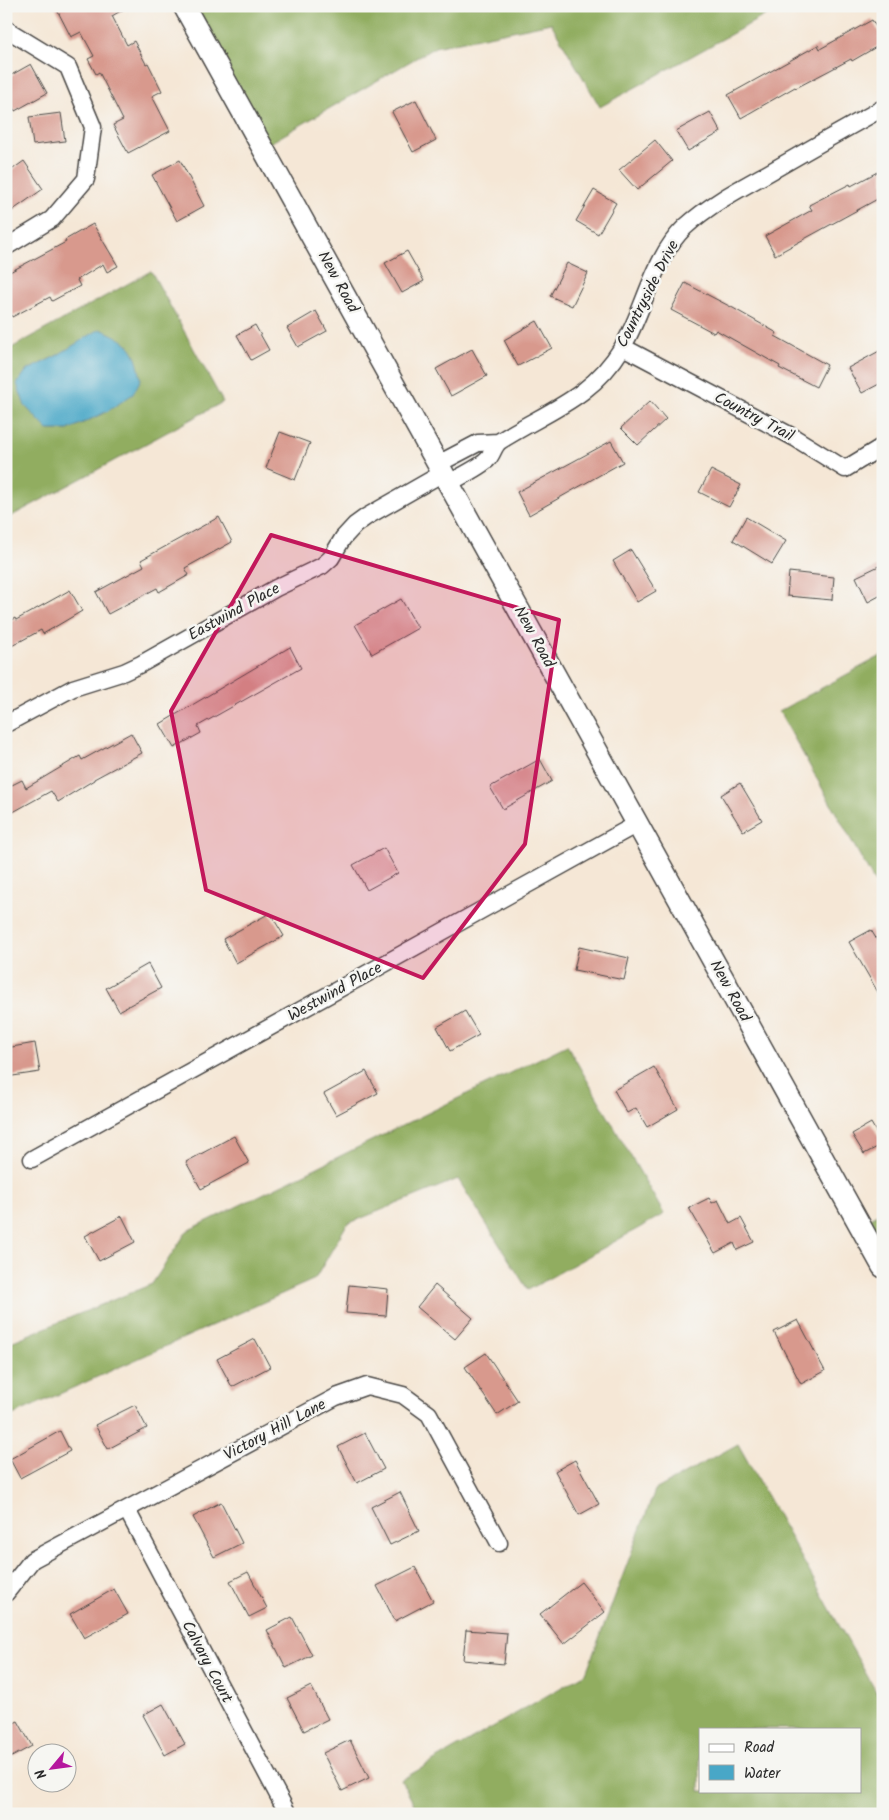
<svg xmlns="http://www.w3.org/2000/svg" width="889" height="1820" viewBox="0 0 889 1820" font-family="Kalam,sans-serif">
  <rect width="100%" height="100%" fill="#f6f6f2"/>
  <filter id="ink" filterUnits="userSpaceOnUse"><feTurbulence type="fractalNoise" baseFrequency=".02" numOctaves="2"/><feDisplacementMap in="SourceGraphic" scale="10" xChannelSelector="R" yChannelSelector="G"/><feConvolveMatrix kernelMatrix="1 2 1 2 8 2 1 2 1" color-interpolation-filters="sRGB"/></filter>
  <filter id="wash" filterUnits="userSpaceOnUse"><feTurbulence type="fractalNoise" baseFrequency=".0096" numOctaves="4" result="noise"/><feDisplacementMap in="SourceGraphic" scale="20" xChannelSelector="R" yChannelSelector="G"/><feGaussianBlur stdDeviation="1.12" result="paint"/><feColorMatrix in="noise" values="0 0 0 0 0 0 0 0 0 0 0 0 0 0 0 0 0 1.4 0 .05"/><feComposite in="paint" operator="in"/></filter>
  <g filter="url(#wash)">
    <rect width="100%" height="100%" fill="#f5e7d6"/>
    <!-- forest -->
    <path fill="#91ad60" stroke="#5e6c46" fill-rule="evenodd" d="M184,6H782L600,107L551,23L435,47L263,147Z
      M151,271L223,402L6,519V351ZM56,356L108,411L68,430H49L26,371Z
      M883,655V897L779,711Z
      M567,1045L664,1214L528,1290L458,1179L347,1224L315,1279L6,1418V1344L152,1284L187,1231Z
      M883,1211V1268L858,1224Z
      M738,1444L883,1704V1814H419L401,1780L586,1673L655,1490ZM700,1729H860V1791H700Z"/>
    <!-- water -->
    <path fill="#48a7c7" stroke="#3a6979" d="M100,329C130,342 135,346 141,379L133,394L108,411L68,430H48L25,406L17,384L26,371L56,356Z"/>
    <g id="blocks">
      <!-- building -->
      <path fill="#d8998d" d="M55,6H129L112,16L127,45L134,41L146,64L148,63L162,91L152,96L170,131L128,153L113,125L123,120L99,72L96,74L88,59L94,56L81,32L71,37Z
        M872,20L883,39V43L852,61L851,59L796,88L795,87L741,118L728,95L818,45L820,49Z
        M31,64L47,93L15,111L6,96V78Z
        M416,100L436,140L413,152L392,112Z
        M710,112L721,132L688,151L676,131Z
        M61,113L65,141L33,145L29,117Z
        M655,140L672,161L637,190L619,170Z
        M180,160L204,206L177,221L152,175Z
        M24,161L43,189L6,215V174Z
        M883,169V196L775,255L765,236L812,210L809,205L850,184L851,186Z
        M594,190L616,203L598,234L576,221Z
        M93,224L118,266L107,272L103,264L77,280L80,286L52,301L50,297L12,317L6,306V274L66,242L65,240Z
        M407,251L424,281L402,293L385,263Z
        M567,263L588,273L572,306L550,296Z
        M685,283L733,308L777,333L775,336L827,365L816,387L779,368L780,366L716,330L714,333L671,310Z
        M316,311L327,331L298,347L287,328Z
        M537,321L552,348L518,366L504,340Z
        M255,325L269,350L251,360L237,335Z
        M472,349L487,376L451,396L436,369Z
        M883,349V382L862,393L848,368Z
        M650,401L666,419L638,445L621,428Z
        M280,432L310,443L295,480L266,468Z
        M611,441L623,462L529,515L517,492Z
        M711,470L741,485L729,507L699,492Z
        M219,517L232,542L185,568L189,575L159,592L157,588L108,614L96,592L144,566L141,560Z
        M746,517L786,541L772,564L733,540Z
        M631,550L656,591L637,602L613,561Z
        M883,564V594L868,602L856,577Z
        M789,572L834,577L832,600L787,596Z
        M70,590L82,611L43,634L41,630L6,649V623L15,618L16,620Z
        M401,599L418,628L372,654L355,625Z
        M290,647L301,668L198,726L201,733L174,748L160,724Z
        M131,733L142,753L94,779V780L58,802L51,791L6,816V788L22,780L26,788L80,756L82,760Z
        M540,759L552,781L503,809L490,787Z
        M740,783L762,820L743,831L721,795Z
        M384,848L398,873L367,890L353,865Z
        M270,913L284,936L236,963L223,939Z
        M871,930L883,950V1001L849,942Z
        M579,947L629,958L624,980L574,970Z
        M148,964L161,988L119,1011L106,988Z
        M465,1011L479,1035L450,1051L437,1027Z
        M35,1043L40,1072L6,1077V1048Z
        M654,1067L678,1109L647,1127L636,1108L627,1113L614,1090Z
        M366,1071L378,1093L336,1115L324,1094Z
        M871,1123L883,1144L864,1154L852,1134Z
        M234,1136L249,1163L201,1189L186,1162Z
        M709,1198L712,1203L718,1200L730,1224L741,1218L754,1242L737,1250L734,1243L715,1253L689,1208Z
        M122,1216L135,1242L99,1261L85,1236Z
        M349,1285L388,1289L386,1316L346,1313Z
        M435,1285L473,1318L455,1339L417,1307Z
        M798,1320L825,1371L801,1384L774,1332Z
        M255,1339L270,1367L232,1387L217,1359Z
        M486,1353L518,1401L497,1415L465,1367Z
        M135,1405L147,1428L108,1449L95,1425Z
        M60,1431L70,1451L20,1478L10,1459Z
        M365,1433L384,1469L357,1483L338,1447Z
        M575,1460L599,1504L579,1515L555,1471Z
        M400,1492L419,1531L390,1545L371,1507Z
        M221,1502L242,1543L214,1557L193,1517Z
        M415,1567L433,1601L395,1621L377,1586Z
        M248,1572L267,1608L249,1617L230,1581Z
        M581,1582L605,1612L564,1644L540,1614Z
        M114,1589L128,1614L84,1638L70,1614Z
        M292,1617L312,1655L286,1668L267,1630Z
        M466,1630L507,1633L504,1664L463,1660Z
        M311,1686L328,1719L304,1731L287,1698Z
        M163,1704L185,1744L165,1755L143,1715Z
        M18,1721L32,1746L6,1760V1727Z
        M350,1740L369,1778L342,1791L323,1753Z"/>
    </g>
  </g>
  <g filter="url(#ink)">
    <use href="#blocks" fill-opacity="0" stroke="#494745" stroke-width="1"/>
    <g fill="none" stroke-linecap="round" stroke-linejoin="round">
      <defs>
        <path id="minor" d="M6,29L68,67L93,127L86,179L52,219L6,247
          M623,347L795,438L845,469L883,446
          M438,464L478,443L498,442
          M449,483C458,478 482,466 488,459C493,454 494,445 500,441C547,411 591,399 622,348C645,310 652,259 685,227C710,204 741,188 770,172C808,150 845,129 883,108
          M6,724L73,688L124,672L141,664L276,588L322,566L331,558L343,538L355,525L366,517L443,473
          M32,1159L637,824
          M127,1510L288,1814
          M6,1593L32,1560L336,1397L367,1386L403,1395L429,1414L499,1543"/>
        <path id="tertiary" d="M184,6L883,1267"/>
      </defs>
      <!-- minor casing -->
      <use href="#minor" stroke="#494745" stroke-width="19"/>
      <!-- tertiary casing -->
      <use href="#tertiary" stroke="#494745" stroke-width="24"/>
      <!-- minor -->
      <use href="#minor" stroke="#fff" stroke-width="16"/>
      <!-- tertiary -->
      <use href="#tertiary" stroke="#fff" stroke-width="21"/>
    </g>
  </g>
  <!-- marked area -->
  <path fill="#c2185b" fill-opacity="0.2" stroke="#c2185b" stroke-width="4" stroke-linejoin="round" d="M271,535L559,620L525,844L423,978L206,890L171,711Z"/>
  <g text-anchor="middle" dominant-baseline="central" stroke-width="5" stroke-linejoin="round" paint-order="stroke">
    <!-- street labels -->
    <g font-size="16" fill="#2b2b2b" stroke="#f6f6f2">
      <text transform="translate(338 282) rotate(61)">New Road</text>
      <text transform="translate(648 294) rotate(-63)">Countryside Drive</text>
      <text transform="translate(754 417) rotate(28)">Country Trail</text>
      <text transform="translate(234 612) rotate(-29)">Eastwind Place</text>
      <text transform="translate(534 637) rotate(61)">New Road</text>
      <text transform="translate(730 991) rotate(61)">New Road</text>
      <text transform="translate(335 992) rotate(-29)">Westwind Place</text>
      <text transform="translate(275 1430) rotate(-28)">Victory Hill Lane</text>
      <text transform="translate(207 1662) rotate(62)">Calvary Court</text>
    </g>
  </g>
  <!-- margin -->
  <rect width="889" height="1820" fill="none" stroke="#f6f6f2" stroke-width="25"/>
  <!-- legend -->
  <rect x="699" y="1728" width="162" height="65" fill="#f6f6f2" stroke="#a5a5a2"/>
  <rect x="709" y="1744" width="25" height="8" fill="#ffffff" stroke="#a5a5a2"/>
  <text x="744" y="1752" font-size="15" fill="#2b2b2b">Road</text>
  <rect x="709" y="1765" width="25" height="15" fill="#48a7c7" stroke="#a5a5a2"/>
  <text x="744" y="1778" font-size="15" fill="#2b2b2b">Water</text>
  <!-- north arrow -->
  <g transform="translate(52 1768) rotate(241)"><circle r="24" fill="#f6f6f2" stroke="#a5a5a2"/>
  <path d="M0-4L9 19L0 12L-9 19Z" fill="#b5179e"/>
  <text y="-8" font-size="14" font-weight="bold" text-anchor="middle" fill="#2b2b2b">N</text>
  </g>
</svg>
